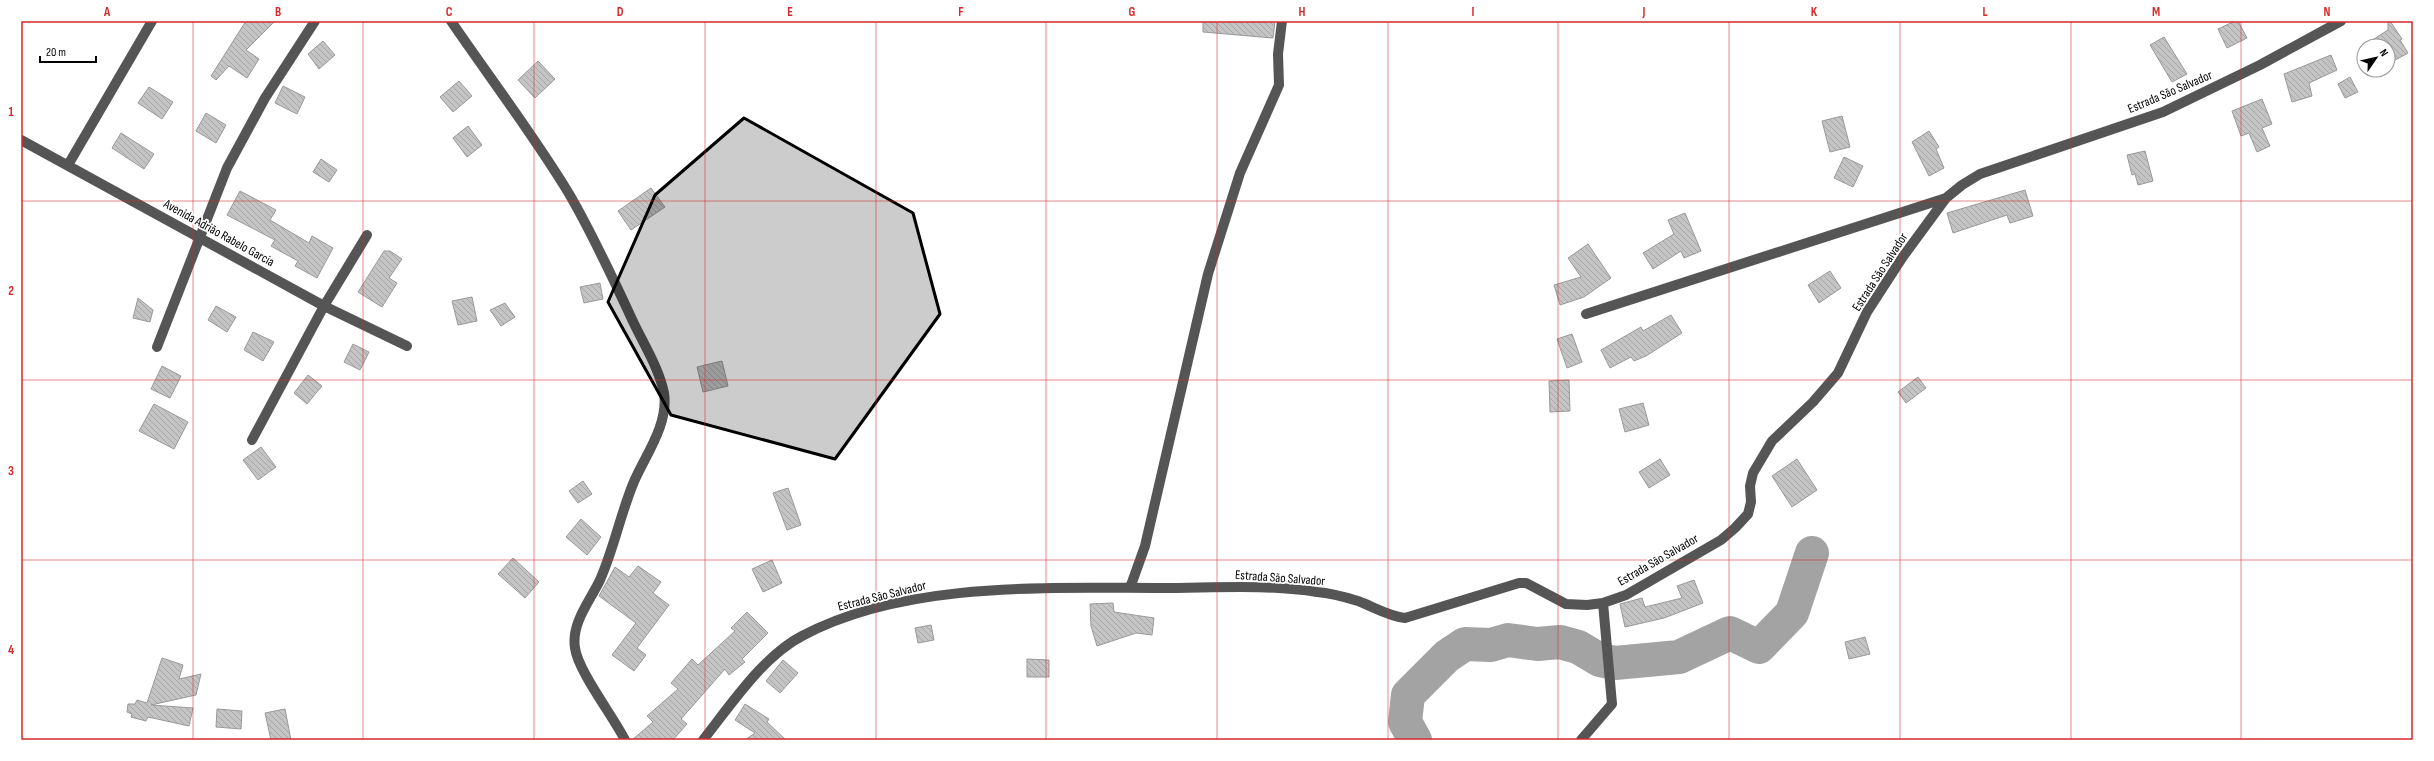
<svg xmlns="http://www.w3.org/2000/svg" width="2434" height="761" viewBox="0 0 2434 761" font-family="'Sofia Sans Condensed',sans-serif">
  <defs>
    <pattern id="building-back-hatch" width="6" height="6" patternUnits="userSpaceOnUse"><rect width="6" height="6" fill="#c4c4c4"/><path d="M-1 5l2 2M0 0l6 6M5-1l2 2" fill="none" stroke="#a7a7a7"/></pattern>
  </defs>
  <rect width="100%" height="100%" fill="#fff"/>
  <g fill="none" stroke-linecap="round" stroke-linejoin="round">
    <!-- river -->
    <path stroke="#a3a3a3" stroke-width="34" d="M1415,740L1405,722L1408,695L1447,656L1465,644L1491,645L1508,640L1537,644L1560,642L1578,647L1600,660L1615,663L1679,657L1730,633L1759,647L1792,613L1812,553"/>
  </g>
  <!-- building -->
  <path fill="url(#building-back-hatch)" stroke="#999" d="M246,21H275L246,50L259,59L247,78L229,66L216,80L211,76Z
    M1203,21H1275L1273,38L1203,32Z
    M2235,21H2238L2247,38L2227,48L2218,29Z
    M2388,21H2390L2402,39L2400,40L2408,53L2388,64V46H2363L2388,30Z
    M2164,37L2187,74L2172,82L2150,45Z
    M323,41L335,55L319,69L308,54Z
    M2331,55L2337,70L2309,83L2312,96L2292,102L2284,74Z
    M538,61L555,79L535,98L518,80Z
    M2350,77L2358,92L2345,98L2338,84Z
    M459,81L472,96L453,112L440,97Z
    M283,86L305,97L297,114L275,103Z
    M149,87L173,102L162,119L138,103Z
    M2262,99L2272,124L2262,128L2270,146L2257,152L2249,133L2241,136L2232,111Z
    M206,113L226,125L216,143L196,131Z
    M1842,116L1850,147L1830,152L1822,121Z
    M468,126L482,145L467,157L453,138Z
    M1929,131L1939,147L1936,149L1944,168L1929,176L1912,142Z
    M121,133L154,154L144,169L112,148Z
    M2145,151L2153,181L2138,185L2135,174L2132,175L2127,155Z
    M1844,157L1863,166L1853,187L1834,178Z
    M321,159L337,170L329,182L313,172Z
    M651,188L665,207L631,230L618,211Z
    M2025,190L2033,216L2010,223L2007,215L1953,233L1947,213Z
    M240,191L276,210L270,220L309,243L312,236L333,248L317,278L295,266L298,261L271,246L275,240L227,215Z
    M1685,213L1701,251L1684,258L1681,251L1653,269L1643,253L1674,234L1668,220Z
    M1588,244L1611,278L1584,297L1560,305L1554,285L1581,277L1568,258Z
    M384,251H390L402,259L389,278L397,283L382,307L358,292Z
    M1830,271L1841,288L1819,303L1808,285Z
    M600,283L603,299L584,303L580,287Z
    M472,297L477,321L458,325L452,301Z
    M138,298L153,310L150,322L133,318Z
    M505,303L515,317L501,326L490,310Z
    M216,306L236,317L227,332L208,320Z
    M1671,315L1682,333L1646,356L1634,361L1631,357L1610,368L1601,350L1641,327L1643,331Z
    M253,332L274,342L263,361L244,350Z
    M1572,334L1582,362L1567,368L1557,339Z
    M353,344L369,352L360,370L344,362Z
    M722,361L728,386L703,392L697,367Z
    M162,366L181,376L170,398L151,389Z
    M308,375L322,386L307,404L294,393Z
    M1918,377L1926,388L1906,403L1898,392Z
    M1569,380L1570,411L1550,412L1549,381Z
    M1643,403L1649,425L1625,432L1619,409Z
    M154,404L188,422L174,449L139,431Z
    M261,447L276,467L258,480L243,460Z
    M1660,459L1670,475L1649,488L1639,472Z
    M1797,459L1817,490L1792,507L1772,476Z
    M583,481L592,494L578,503L569,491Z
    M788,488L801,525L787,530L773,493Z
    M581,519L601,537L587,555L566,537Z
    M513,558L539,582L525,598L498,574Z
    M772,560L782,583L763,592L752,569Z
    M638,566L661,582L653,593L669,605L637,648L646,655L634,671L612,655L636,623L599,596L615,567L629,577Z
    M1694,580L1703,603L1664,618L1625,627L1620,604L1642,598L1645,607L1682,598L1677,586Z
    M1113,603L1114,612L1154,618L1152,635L1136,633L1097,646L1091,626L1090,604Z
    M747,612L768,633L742,659L745,662L729,675L725,669L681,719L687,724L673,740H632L653,722L647,716L678,689L671,683L692,659L698,665L735,631L731,628Z
    M931,625L934,640L918,643L915,628Z
    M1865,637L1870,654L1849,659L1845,642Z
    M162,658L183,665L179,679L201,674L196,695L151,705L193,708L189,726L148,717L146,721L131,717L132,714L127,712L128,704H135L137,700L147,703Z
    M1027,659L1049,660V677H1027Z
    M783,660L798,673L780,693L766,681Z
    M745,704L769,719L767,722L786,740H745L755,733L735,720Z
    M217,709L242,711L241,729L216,727Z
    M285,709L291,740H271L265,713Z"/>
  <g fill="none" stroke-linecap="round" stroke-linejoin="round">
    <!-- minor -->
    <path stroke="#555" stroke-width="10" d="M451,21C490,78 532,133 568,192C591,231 611,274 630,315C641,340 659,367 664,393C669,425 644,457 633,484C620,516 614,548 600,580C590,601 571,623 575,648C578,671 613,716 625,740
      M21,140L324,306L407,346
      M68,165L152,21
      M1586,314L1946,198
      M157,347L227,168L265,98L315,21
      M252,440L324,306L367,235
      M1130,588L1145,546L1208,274L1240,173L1279,85L1278,54L1282,21
      M703,740C730,706 763,656 802,636C905,581 1047,588 1161,588C1213,588 1266,584 1317,592C1330,593 1345,597 1358,601C1374,607 1388,616 1405,618L1519,583H1526L1566,604L1587,605L1603,603L1626,595L1721,540L1735,528L1748,514L1751,502L1750,486L1753,473L1772,441L1813,402L1838,373L1867,312L1902,258L1946,198L1962,185L1980,174L2163,112L2260,65L2341,21
      M1581,740L1612,704L1603,603"/>
  </g>
  <!-- marked area -->
  <path fill="#000" fill-opacity="0.2" stroke="#000" stroke-width="3" stroke-linejoin="round" d="M744,118L913,213L940,314L835,459L671,415L608,302L655,195Z"/>
  <!-- grid -->
  <path fill="none" stroke="#d62828" stroke-width="1" stroke-opacity="0.55" d="M193,21V740M363,21V740M534,21V740M705,21V740M876,21V740M1046,21V740M1217,21V740M1388,21V740M1558,21V740M1729,21V740M1900,21V740M2071,21V740M2241,21V740M21,201H2413M21,380H2413M21,560H2413"/>
  <g text-anchor="middle" dominant-baseline="central" stroke-width="3.5" stroke-linejoin="round" paint-order="stroke">
    <!-- street labels -->
    <g font-size="13" fill="#000" stroke="#fff">
      <text transform="translate(2170 92) rotate(-23)">Estrada São Salvador</text>
      <text transform="translate(219 233) rotate(29)">Avenida Adrião Rabelo Garcia</text>
      <text transform="translate(1880 272) rotate(-57)">Estrada São Salvador</text>
      <text transform="translate(1658 560) rotate(-30)">Estrada São Salvador</text>
      <text transform="translate(1280 578) rotate(4)">Estrada São Salvador</text>
      <text transform="translate(882 596) rotate(-14)">Estrada São Salvador</text>
    </g>
  </g>
  <!-- border -->
  <rect width="2434" height="761" fill="none" stroke="#ffffff" stroke-width="44"/>
  <!-- north arrow -->
  <g transform="translate(2376 58) rotate(56)"><circle r="19" fill="#ffffff" stroke="#999999"/>
  <path d="M0-3L7 15L0 10L-7 15Z" fill="#000000"/>
  <text y="-6" font-size="11" font-weight="bold" text-anchor="middle" fill="#000000">N</text>
  </g>
  <!-- scale -->
  <path d="M40 56v6h56v-6" fill="none" stroke="#000000" stroke-width="2"/>
  <text x="46" y="56" font-size="12" fill="#000000" stroke="#ffffff" stroke-width="3" paint-order="stroke">20 m</text>
  <rect x="22" y="22" width="2390" height="717" fill="none" stroke="#d62828" stroke-width="1.5"/>
  <g font-size="13" text-anchor="middle" font-weight="bold" fill="#d62828">
    <text x="107" y="16">A</text>
    <text x="278" y="16">B</text>
    <text x="449" y="16">C</text>
    <text x="620" y="16">D</text>
    <text x="790" y="16">E</text>
    <text x="961" y="16">F</text>
    <text x="1132" y="16">G</text>
    <text x="1302" y="16">H</text>
    <text x="1473" y="16">I</text>
    <text x="1644" y="16">J</text>
    <text x="1814" y="16">K</text>
    <text x="1985" y="16">L</text>
    <text x="2156" y="16">M</text>
    <text x="2327" y="16">N</text>
    <text x="11" y="116">1</text>
    <text x="11" y="295">2</text>
    <text x="11" y="475">3</text>
    <text x="11" y="654">4</text>
  </g>
</svg>
